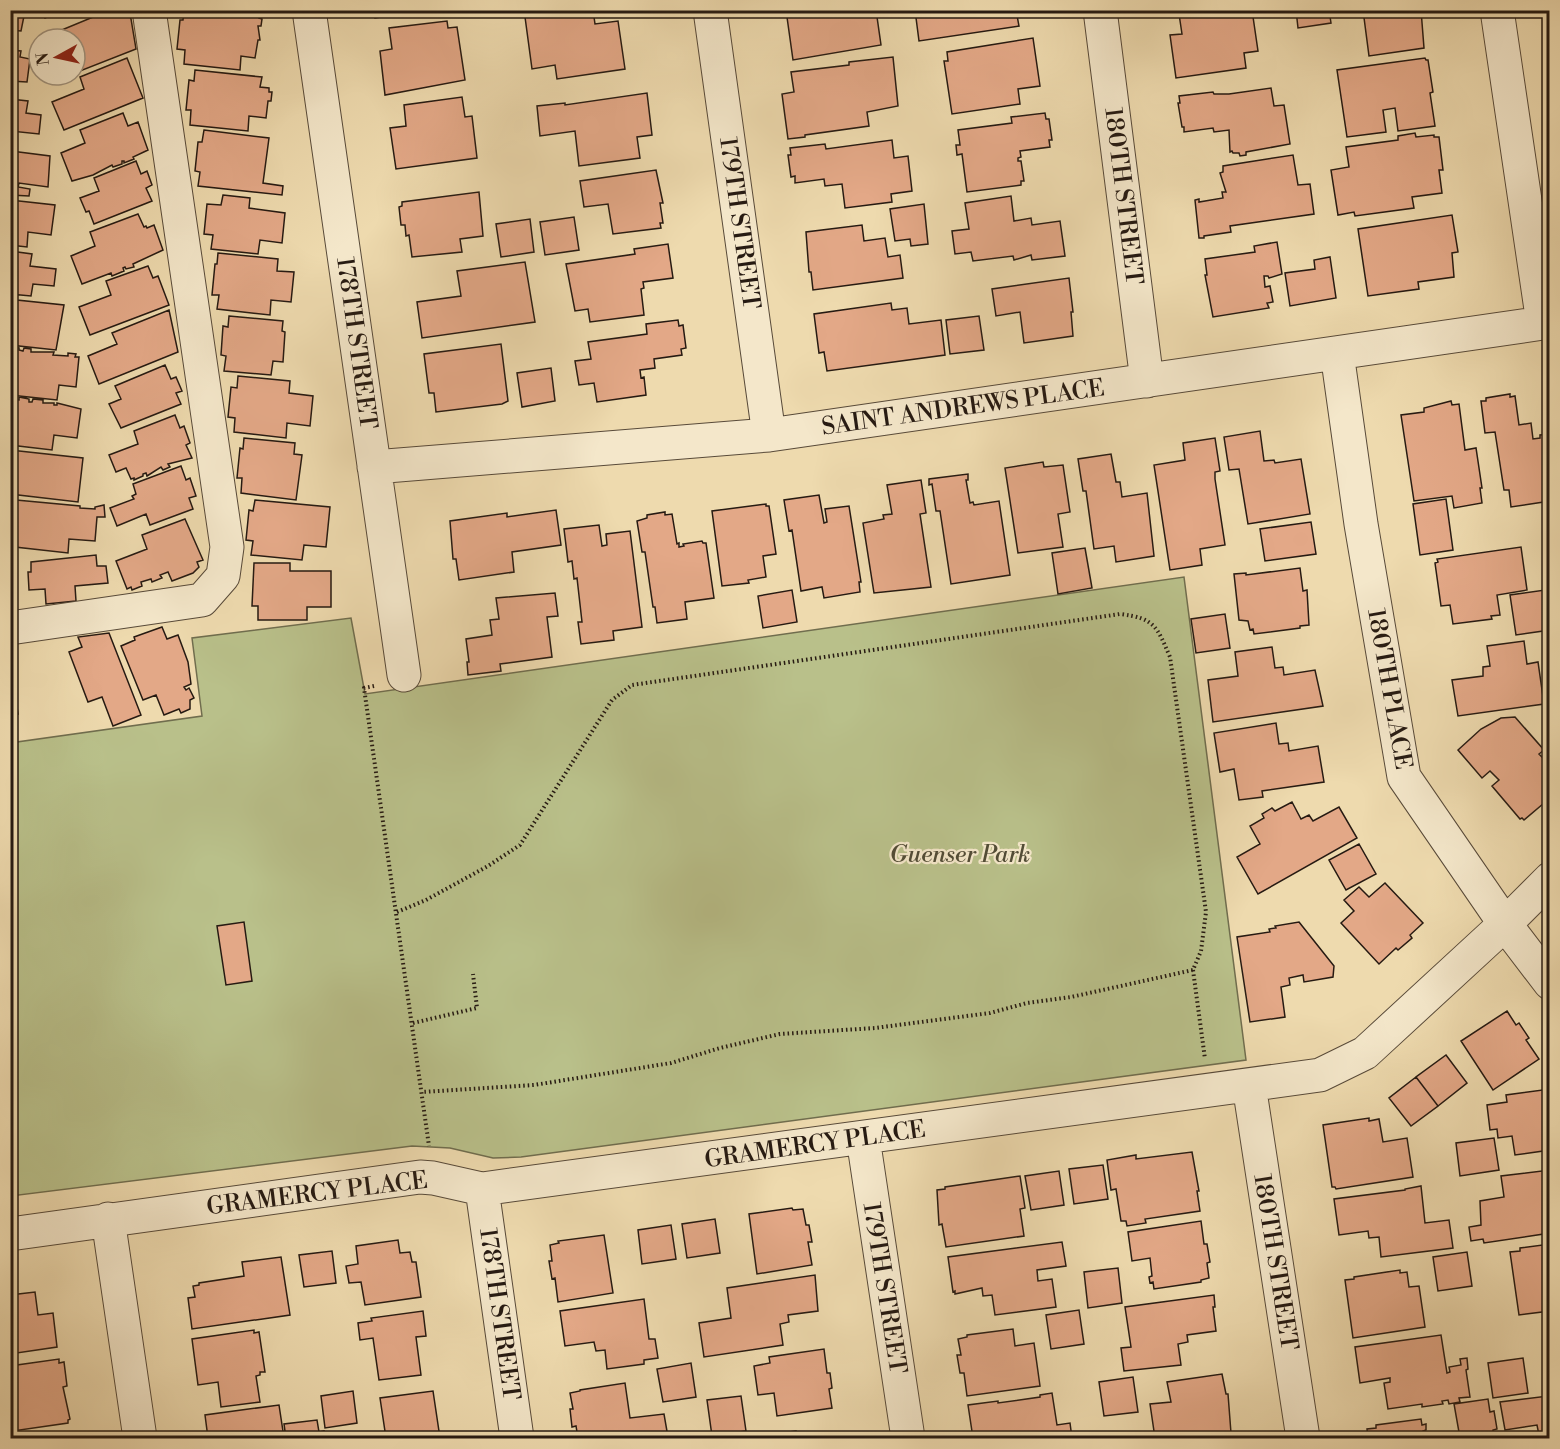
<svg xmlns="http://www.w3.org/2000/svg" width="1560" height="1449" font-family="'Libre Bodoni',serif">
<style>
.green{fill:#b9c08a;stroke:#706d4e;stroke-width:1.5}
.building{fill:#e3a887;stroke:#261a12;stroke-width:1.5}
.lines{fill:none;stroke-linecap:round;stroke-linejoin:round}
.minor-casing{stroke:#584a39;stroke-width:35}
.path{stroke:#261a12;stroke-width:4;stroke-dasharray:1.5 3;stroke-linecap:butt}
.minor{stroke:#f4e7ca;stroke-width:33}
.labels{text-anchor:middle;stroke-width:4.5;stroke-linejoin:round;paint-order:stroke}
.street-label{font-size:24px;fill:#261a12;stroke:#f4e7ca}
.park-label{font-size:24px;font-style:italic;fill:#524c36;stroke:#f4e7ca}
</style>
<rect width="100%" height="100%" fill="#eedaae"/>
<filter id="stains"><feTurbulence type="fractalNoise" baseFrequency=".00333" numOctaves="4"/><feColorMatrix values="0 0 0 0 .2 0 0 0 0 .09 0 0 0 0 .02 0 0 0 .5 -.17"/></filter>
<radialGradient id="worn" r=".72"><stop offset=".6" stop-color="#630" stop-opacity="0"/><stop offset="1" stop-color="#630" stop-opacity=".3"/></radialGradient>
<path class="green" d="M1184 577 1246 1060 521 1157 493 1158 450 1148 412 1146 11 1196 10 743 202 716 192 638 351 618 365 694Z"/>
<path class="building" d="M10 10H19L18 15 24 16 21 31 10 30Z
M42 10H64L45 18Z
M110 10H127L131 19 136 49 75 73V39H40Z
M184 10H206L247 15V11L255 12 254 16H260L259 18 262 19 261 26H258L260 40H258L255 58 241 56 240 70 184 64 185 50 177 49 180 20H183Z
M374 10H431L375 18Z
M570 10H593L595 24 618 21 625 69 557 79 555 65 532 69 525 17Z
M786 10H876L881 45 793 60Z
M915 10H1016L1019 26 919 41Z
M1205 10H1252L1258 51 1244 53 1246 68 1176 78 1170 35 1182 34 1179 14Z
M1296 10H1329L1331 23 1298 28Z
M1363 10H1421L1424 48 1369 56Z
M447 21 448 28 457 27 465 80 385 95 380 51 392 49 389 28Z
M1033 38 1040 86 1018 89 1020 104 952 114 944 61H948L947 52Z
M10 50 21 51 20 57 30 59 27 82 10 81Z
M893 57 898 106 867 112 869 126 805 135V137L788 139 782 94 794 92 791 72 849 65V62Z
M127 58 143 98 64 130 52 102 84 89 80 77Z
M1425 58 1426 60H1428L1433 92 1430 93 1435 126 1398 131 1395 108 1383 110 1386 132 1347 137 1337 70Z
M195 70 262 77 260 87 269 88V92H272L271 101H268L266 118 249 116 248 131 190 125 191 110H186L189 80 194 81Z
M53 75H71L56 81Z
M1271 88 1274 106 1284 105 1290 144 1246 152V155L1240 156 1239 153H1233L1232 151 1230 152 1229 130 1214 132 1213 128 1184 132V127H1182L1178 103H1180L1179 96 1213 92 1214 94H1229Z
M647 93 652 135 637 137 640 158 579 166 575 131 540 136 537 106 565 103V105Z
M462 97 465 117 472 116 477 158 396 169 390 128 406 126 404 105Z
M10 99 28 101 26 113 41 115 39 134 11 131 10 138Z
M123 113 128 126 138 122 148 150 133 157 134 159 124 163V161H122V164L113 167 112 165 93 175 72 181 61 153 85 143 80 130Z
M1045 113 1046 119H1049L1052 140H1049L1050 147 1020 151 1021 157 1018 158V161H1021L1024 181H1021V185L967 192 962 154 957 155 956 145H960L958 130 1012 123 1011 117Z
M204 130 269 138 263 183 283 186 282 195 198 186 200 172 195 171 198 142H202Z
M1415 133 1416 137 1434 135V137H1439L1443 170H1439L1442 193 1412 197 1414 208 1355 216 1354 212 1338 215 1331 170 1349 167 1346 147 1398 140V136Z
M892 140 894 158 908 156 912 191 891 194 892 202 845 208 842 184 825 186 824 179 795 183V176L791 177 788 155H791L790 148 825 144 826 149Z
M11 151 50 156 48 187 19 183 18 187 30 189 29 196 10 195Z
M1293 155 1298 185 1310 184 1314 214 1230 226 1231 232 1204 236V238H1199L1195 200 1199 199V202L1223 198 1222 192H1226L1220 173 1223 172V166Z
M136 161 141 174 147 171 152 185 146 188 152 201 94 224 89 211 86 212 80 198 99 191 94 178Z
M656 170 663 203H660L663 223H660L661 228 613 234 608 204 584 207 580 181Z
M479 192 483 236 460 239 462 252 412 257 409 235 406 236 405 225H401L399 207 402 206V202Z
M223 195 250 198 249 208 285 213 282 243 260 240 258 254 211 249 213 235 204 234 207 204 221 205Z
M1011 196 1014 221 1031 218 1032 225 1060 221 1065 256 1032 260 1031 255 1014 260 1013 256 973 261 971 252 955 254 952 231 969 229 965 203Z
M10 200 55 205 51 235 28 232 27 247 10 245Z
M924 204 928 244 911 246 910 239 895 241 890 209Z
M138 214 144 227 146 226 147 228 154 225 163 250 133 264 134 267 126 269 125 267 123 268 124 271 112 276 111 273 82 284 71 256 95 246 90 232Z
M1452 215 1458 252 1452 253 1454 277 1418 282 1419 289 1368 296 1358 229Z
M574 217 579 250 545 255 540 222Z
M530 219 534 252 501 257 496 224Z
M862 225 864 241 885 238 888 257 900 255 903 278 813 290 811 272H809L806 232Z
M1277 242 1282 274 1269 278 1268 276H1264L1265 287 1270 286 1273 302 1267 303 1269 308 1213 317 1205 275H1207L1205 259 1255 252 1254 246Z
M668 244 673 278 643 282 644 288 641 289 644 315 590 322 588 309 575 311 566 264 635 254 634 249Z
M10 251 32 254 30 266 56 269 54 286 33 284 31 296 10 294Z
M218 253 278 259 277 271 294 272 291 302 271 300 270 315 217 309 219 295H212L215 264H217Z
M1330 257 1336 298 1290 306 1285 273 1315 269 1314 260Z
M525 262 535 322 422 338 417 302 461 296 457 271Z
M148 266 153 278 158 276 169 305 90 335 79 307 111 295 106 281Z
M1069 278 1073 312H1071L1073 336 1024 343 1020 312 996 316 992 289Z
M10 295 17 296V300L64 305 56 350 10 345Z
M891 303 892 310 907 308 909 324 941 320 945 355 827 371 824 352 819 353 814 314Z
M169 310 178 352 99 384 88 356 117 344 112 333Z
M229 316 283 321 282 331 285 332 283 362 273 361 271 375 224 371 226 356 221 355 223 326 228 327Z
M979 316 984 350 950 354 946 320Z
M678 320 679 326 683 325 686 348 681 349 682 355 654 359 655 368 640 370 641 378 644 377 646 395 597 402 594 383 579 385 575 361 591 359 588 342 647 334 646 324Z
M501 344 508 401 502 404 436 412 434 393H429L424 354Z
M10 347 19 348V350L23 351 24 348 31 349V352H54L53 355 68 356V353L76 354 75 357H79L76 387 59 385 57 400 10 395Z
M165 365 171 379 176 377 182 391 176 393 181 404 121 428 109 404 121 399 115 386Z
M551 368 555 401 522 407 517 373Z
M238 376 290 381 289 393 313 396 310 426 287 423 286 438 234 432 235 418 228 417 231 387 237 388Z
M1510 394V397L1515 396 1519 425 1531 423 1533 439 1540 438V435L1550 434V501L1511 507 1509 490H1504L1495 432 1485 433 1481 401H1486V398Z
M19 397 29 399V402H32L33 399 43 400V403H54V405H57V403L81 409 77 438 54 435 52 450 10 445V399L19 400Z
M1451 401 1452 405 1459 404 1465 450 1476 448 1482 488H1480L1482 503 1454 508 1452 496 1414 501 1401 415 1424 412V408Z
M175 415 180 428 184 426 190 443 186 445 192 458 168 464 170 467 163 470 161 467 147 476 146 473 143 474V476L134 480V478L131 479 126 468 116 472 109 455 138 444 134 431Z
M1260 431 1264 461 1274 460 1275 463 1301 459 1310 514 1248 524 1239 469 1229 470 1224 437Z
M244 438 295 443 294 454 302 455 296 500 241 493 242 478H237L240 448 243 449Z
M1215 438 1220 471 1215 472V479L1225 545 1200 549 1202 565 1170 570 1154 465 1185 460 1183 443Z
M10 450 83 458 78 502 10 494Z
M1111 454 1116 482H1120L1122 497 1147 493 1154 556 1116 562 1114 546 1094 549 1086 491H1083L1078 459Z
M1043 462 1044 467 1063 465 1070 512 1058 514 1063 547 1018 553 1005 468Z
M181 466 186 480 190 478 196 496 189 498 193 509 150 525 146 514 117 526 110 508 134 499 132 496 136 494 133 484Z
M968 474V480H966L970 503 973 502 974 505 999 501 1010 575 951 584 940 511H936L932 484 929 485V479Z
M921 480 926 513 920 514 931 587 874 593 863 523 884 519 883 515 892 514 887 485Z
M819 495 824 523 827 522 825 509 849 506 861 582H859L860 592 824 598 822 587 801 591 792 530 789 531 784 500Z
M1446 499 1453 550 1420 555 1413 504Z
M16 500 80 506V508L95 509V507L104 505 105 517H97L95 541 69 539 68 553 15 547 16 533 12 532Z
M255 500 330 507 326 547 304 545 302 560 251 555 253 541 246 540 249 510 253 511Z
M766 504V506H769L776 554 763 556 766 577 748 580 749 583 722 586 712 511Z
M556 510 561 545 512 552 514 572 459 580 456 559H453L450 521 507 513V517Z
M665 512V515L672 514 677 544 679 543V547L684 546 683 544 702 541 703 543H706L714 598 685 602 687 619 657 623 655 607H653L645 552H642L637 521 647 518V515Z
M185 519 203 560 197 562 199 567 193 573 172 581 168 572 160 575 162 578 152 582 151 579 141 582 142 586 132 590 131 587 127 589 116 561 147 549 142 535Z
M1311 522 1316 554 1265 561 1260 529Z
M599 525 602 546 607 545 606 534 630 531 642 627 613 631 614 640 581 644 578 622H582L577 578 574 579 572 561 568 562 564 529Z
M1521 547 1527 590 1497 595 1500 615 1491 616 1492 619 1453 624 1450 605 1441 606 1435 563 1438 562 1437 559Z
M1085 548 1092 588 1058 594 1052 553Z
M96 555 97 566H106L108 583 75 586 76 601 46 604 45 589 29 590 28 572H31V562Z
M254 563H290V571H331V607H307V620H258V606H252Z
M1300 568 1303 591 1307 590 1309 625 1300 626V628L1254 634 1253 629 1250 630 1248 621 1239 620 1234 574 1246 573V575Z
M792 590 797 622 763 628 758 596Z
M1545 590 1550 630 1516 635 1510 595Z
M555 593 558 616 547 617 552 657 500 664 501 671 468 675 467 662H469L466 639 492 635 490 620 499 619 496 598Z
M1225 614 1230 648 1196 653 1191 619Z
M162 627 167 639 178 635 188 662 191 684 184 687 186 690 189 688 194 698 190 700V709L181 713 179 709 164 715 156 695 143 700 121 646 135 640 134 637Z
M109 633 141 715 113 726 102 697 88 702 69 652 82 647 78 637Z
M1524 641 1527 664 1538 662 1544 704 1458 716 1452 680 1483 676V667L1490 666 1487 646Z
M1272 647 1275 668 1283 667 1284 675 1315 670 1323 706 1213 722 1208 680 1238 676 1235 652Z
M10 659 18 714 10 715Z
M1515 717 1544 750 1539 754 1550 765V798L1524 820 1522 818 1520 819 1492 786 1499 780 1490 771 1482 778 1458 750 1481 729 1501 718Z
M1276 723 1279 744 1288 743 1289 751 1318 746 1324 782 1262 791 1263 797 1239 800 1234 769 1220 772 1214 733Z
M1292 802 1301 819 1309 815 1313 821 1339 807 1357 838 1258 894 1237 857 1260 844 1250 826 1264 818 1262 814 1272 808 1275 811Z
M1359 844 1376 874 1346 890 1329 860Z
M1385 883 1423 923 1410 935 1412 938 1398 950 1396 948 1379 964 1341 923 1354 911 1344 900 1359 887 1369 897Z
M244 922 252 981 226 985 217 926Z
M1299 922 1334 966 1333 977 1304 982 1303 975 1289 978 1290 985 1281 987 1285 1017 1250 1022 1237 937 1270 932 1269 929 1276 928 1275 926Z
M1507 1011 1516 1025 1519 1023 1529 1038 1526 1040 1539 1059 1493 1090 1461 1041Z
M1446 1055 1467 1083 1438 1106 1416 1077Z
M1416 1077 1438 1106 1411 1126 1389 1098Z
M1550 1089V1150L1515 1155 1512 1136 1498 1138 1497 1129 1490 1130 1487 1105 1507 1102 1506 1095Z
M1369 1118V1121L1379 1119 1383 1142 1407 1138 1413 1177 1336 1189 1335 1187H1332L1323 1125Z
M1494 1138 1499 1170 1460 1176 1456 1143Z
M1192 1152 1199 1191H1197L1200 1211 1145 1219 1146 1223 1127 1226 1126 1221H1121L1116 1189 1111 1190 1107 1160 1136 1155V1159Z
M1103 1165 1108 1199 1074 1204 1069 1169Z
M1550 1170V1233L1484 1243 1483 1239 1471 1241 1469 1227 1481 1225 1480 1201 1504 1197 1501 1176Z
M1059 1171 1064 1205 1031 1210 1025 1176Z
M1020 1176 1025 1208 1020 1209 1024 1236 946 1247 942 1224 939 1225 937 1190 945 1189V1187Z
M1421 1186 1425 1223 1449 1220 1453 1248 1381 1257 1379 1237 1369 1238 1368 1231 1339 1235 1334 1199 1405 1190V1189Z
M792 1208 793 1210 803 1209 806 1225H809L812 1242H808L812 1265 757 1274 749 1214Z
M715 1219 720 1253 687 1258 682 1224Z
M1201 1221 1204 1244H1207L1210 1262 1207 1263 1209 1278 1201 1280V1282L1154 1289 1153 1282 1150 1283 1149 1277 1152 1276 1150 1258 1132 1261 1128 1232Z
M671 1225 676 1259 642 1264 638 1230Z
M604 1235 613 1293 558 1302 555 1278 552 1279 549 1261H552L550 1245 559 1243 558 1241Z
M398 1240 400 1253 410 1252 412 1262H416L421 1297 365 1305 361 1282 349 1283 346 1266 358 1264 356 1246Z
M1062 1242 1066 1266 1037 1270 1038 1281 1052 1279 1056 1307 995 1315 992 1295 983 1296 982 1288 955 1294V1291L953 1292 948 1257Z
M1550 1244V1311L1519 1315 1510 1252 1520 1251V1248Z
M332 1251 336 1283 304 1287 299 1255Z
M1467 1252 1472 1286 1438 1291 1433 1257Z
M281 1257 290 1315 192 1329 188 1298 195 1297 193 1286 199 1285V1283L244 1276 242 1262Z
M1118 1268 1122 1303 1088 1308 1084 1272Z
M1400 1270V1273L1407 1272 1409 1287 1419 1286 1425 1327 1353 1338 1345 1280 1354 1279V1277Z
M815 1275 818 1311 788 1315 789 1322 780 1324 783 1345 704 1357 699 1323 731 1318 727 1288Z
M35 1292 38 1315 53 1313 57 1347 10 1354V1295Z
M1214 1295 1215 1307H1213L1216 1331 1187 1335 1188 1342 1178 1344 1181 1365 1124 1371 1121 1348 1131 1347 1125 1307Z
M644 1299 649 1339H655L658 1358 644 1360V1364L607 1369 605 1350 596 1351 594 1342 565 1346 560 1311Z
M1079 1310 1084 1344 1051 1349 1046 1315Z
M423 1311 426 1336 416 1337 421 1375 379 1380 373 1338 360 1340 358 1323 372 1321 371 1318Z
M1013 1329 1015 1346 1034 1343 1040 1386 967 1396 964 1373H960L957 1355H961L958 1339 967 1337V1335Z
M254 1330V1333L259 1332 265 1372H260V1375L256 1376 260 1402 221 1407 218 1382 198 1385 192 1339Z
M1441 1335 1447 1373 1450 1372 1449 1367 1461 1365 1460 1359 1467 1358 1468 1369 1466 1370 1470 1397 1459 1398 1460 1402 1449 1404 1448 1400 1442 1401 1443 1404 1422 1407V1404L1388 1409 1384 1383 1390 1382V1378L1360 1383 1355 1347Z
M824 1349 827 1373H830L832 1388 829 1389 832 1408 777 1416 774 1393 758 1395 754 1366 770 1363 769 1357Z
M1523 1358 1528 1393 1493 1398 1488 1363Z
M59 1359V1363L64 1362 67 1386 63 1387 70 1419 68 1420V1423L13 1431 10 1411V1366Z
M691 1363 696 1397 663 1402 657 1369Z
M1222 1374 1226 1394H1228L1231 1433 1197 1438H1155L1150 1404 1171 1402 1167 1382Z
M1133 1377 1138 1412 1104 1416 1099 1382Z
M625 1383 630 1418 664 1414 668 1437 578 1438 576 1426 572 1427 570 1409H573L570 1393 580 1391V1390Z
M353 1391 357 1423 325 1428 321 1396Z
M433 1391 440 1438H386L380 1398Z
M1052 1393 1057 1425 1070 1423 1072 1438H1003V1437L973 1438 968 1405 998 1401V1403L1040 1397V1395Z
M741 1396 746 1431 712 1436 707 1400Z
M1548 1396 1550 1438H1529V1436L1539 1435 1537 1425 1505 1430 1500 1402Z
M1488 1399 1490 1412 1494 1411 1497 1429 1493 1430V1433L1460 1438 1454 1404Z
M279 1405 284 1438H208L205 1415Z
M1421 1419 1422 1425 1426 1424V1430L1423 1431 1424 1438H1368L1367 1429 1376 1428V1425Z
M317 1420 319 1432 324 1431 325 1438H286L284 1424Z
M796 1431 797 1438H739Z"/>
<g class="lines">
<defs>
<path id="minor" d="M309 10 404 675
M710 10 769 435
M1100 10 1147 381
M1497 10 1543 323
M1337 353 1361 524 1404 777 1505 924 1550 983
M374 467 769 435 1550 322
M10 628 202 600 223 576 227 547 149 10
M1249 1085 1303 1438
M863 1138 908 1438
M482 1189 517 1438
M108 1219 140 1438
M10 1234 420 1177 433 1178 482 1189 1320 1075 1365 1053 1505 924 1550 879"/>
</defs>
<use href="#minor" class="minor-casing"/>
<path class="path" d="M374 686 364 688 429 1146
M397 912 426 900 488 866 520 845 612 700 632 685 1120 614C1155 618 1157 627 1170 657L1206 912 1201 951 1193 970 1071 997 1027 1003 990 1013 875 1028 780 1034 720 1048 671 1063 534 1085 422 1092
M1193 970 1205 1059
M413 1023 477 1008 473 974"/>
<use href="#minor" class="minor"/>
</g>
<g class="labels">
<g class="street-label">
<text transform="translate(1124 196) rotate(83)" y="8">180TH STREET</text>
<text transform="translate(740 223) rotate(82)" y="8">179TH STREET</text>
<text transform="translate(357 343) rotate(82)" y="8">178TH STREET</text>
<text transform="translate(963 407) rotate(-8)" y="8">SAINT ANDREWS PLACE</text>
<text transform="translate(1390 689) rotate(80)" y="8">180TH PLACE</text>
<text transform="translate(815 1144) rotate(-8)" y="8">GRAMERCY PLACE</text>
<text transform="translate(317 1193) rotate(-7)" y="8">GRAMERCY PLACE</text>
<text transform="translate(1276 1262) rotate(81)" y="8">180TH STREET</text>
<text transform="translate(885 1288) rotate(81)" y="8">179TH STREET</text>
<text transform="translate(500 1314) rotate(82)" y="8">178TH STREET</text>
</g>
<g class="park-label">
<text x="960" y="862">Guenser Park</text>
</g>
</g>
<rect width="1560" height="1449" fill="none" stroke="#eedaae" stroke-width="36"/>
<rect x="12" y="12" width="1536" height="1425" fill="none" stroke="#261a12" stroke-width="3"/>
<rect x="18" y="18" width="1524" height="1413" fill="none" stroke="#261a12" stroke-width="1.5"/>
<g transform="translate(57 57) rotate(262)"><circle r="28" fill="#f4e7ca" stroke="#a29580" stroke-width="1.5"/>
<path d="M0-4.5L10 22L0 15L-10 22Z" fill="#8f2418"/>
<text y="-9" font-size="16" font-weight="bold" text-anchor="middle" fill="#261a12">N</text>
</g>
<rect width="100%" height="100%" filter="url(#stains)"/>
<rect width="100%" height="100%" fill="url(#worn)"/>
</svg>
